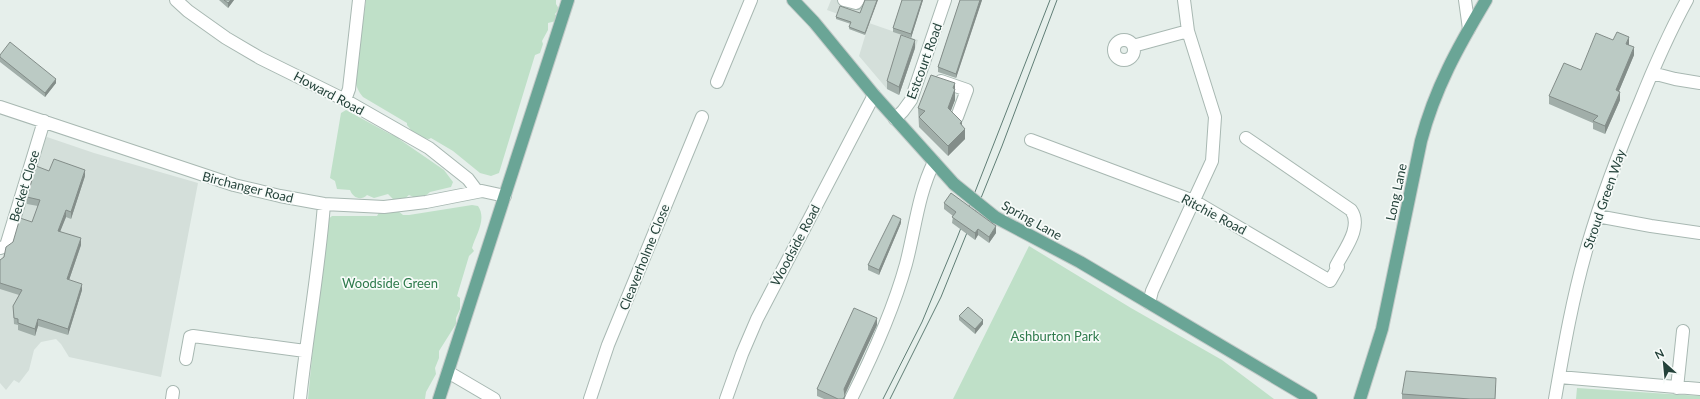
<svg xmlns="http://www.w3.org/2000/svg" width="1700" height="399" font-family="Lato,sans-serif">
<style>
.built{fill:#d4dfda}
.green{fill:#bfe0c8}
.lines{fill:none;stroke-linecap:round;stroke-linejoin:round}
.minor-casing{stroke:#a8b8b2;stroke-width:14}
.major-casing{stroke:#c2cac8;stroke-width:14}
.minor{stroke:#fff;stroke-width:12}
.major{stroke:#6aa596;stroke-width:12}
.tram{stroke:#5f7d75;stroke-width:1}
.major-bridge-casing{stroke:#c2cac8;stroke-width:14;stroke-linecap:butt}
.major-bridge{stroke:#6aa596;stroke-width:12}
.wall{fill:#a1aea9}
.shaded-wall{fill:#838d89}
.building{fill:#bbcac4;stroke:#838d89}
.labels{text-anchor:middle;stroke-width:3.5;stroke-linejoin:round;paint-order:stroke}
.street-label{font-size:13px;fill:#24423a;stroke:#f7fbf9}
.park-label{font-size:13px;fill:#2d7a4b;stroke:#f7fbf9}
</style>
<rect width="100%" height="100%" fill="#e6efeb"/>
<path class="built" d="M831 0H878L869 23 918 40 899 95 887 89 859 56 866 33 865 35 849 29 851 24 836 19 838 14 827 10Z
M47 137 94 153 198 183 161 377 69 357 61 344 56 339 41 342 34 350 29 370 19 383 14 380 6 390 0 383V261L2 259 41 141Z"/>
<path class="green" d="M366 0H556V4L559 9 555 14 558 18 556 21 548 23V30L542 41 543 44 540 53 535 55 499 173 491 176 480 173 453 151 431 138 429 139C418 138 413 133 407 125V123L363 97C358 91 356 86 355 78Z
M346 110 390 134 399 137V139L444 170 453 182 451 187 430 192 423 198 418 199 409 195 403 200H394L388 194 374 198 367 195C361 201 353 198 350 190L337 189 335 181 330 178 341 113Z
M472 205 478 206C487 219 476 235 472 248L474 251 469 256 457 296 460 298V309L456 318V324L439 351V358L435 368 436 374 426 392 425 399H308L315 325 324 261 322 260 327 220 332 216H377L380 211H398L403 215H409Z
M1029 246 1131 308 1222 360 1274 399H953Z
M1577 388 1700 396V399H1576Z"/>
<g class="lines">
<defs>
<path id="minor" d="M176 0 188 11 226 38 260 58 345 100 429 148 468 179 477 191
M844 0 856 3 858 0
M1465 0 1469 29
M1114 50a10 10 0 1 1 20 0a10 10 0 1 1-20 0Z
M1133 46 1188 31
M1652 73 1675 79 1700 83
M941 81 967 90 957 117
M717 82 751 0
M345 100 349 89 359 0
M0 107 234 185 280 196 324 204 384 207 426 202 482 191 505 196
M895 119 903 111 911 100 945 0
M1031 140 1194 201 1330 281 1338 267 1336 266C1344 250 1363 227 1351 210L1246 138
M1597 216 1651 226 1700 233
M0 248 6 246 44 121
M1149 303 1152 291 1212 161 1215 117 1188 31 1184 0
M186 359 190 337 193 336 305 351
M448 372 494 399
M1559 377 1700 389
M1677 388 1683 331
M172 399 173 392
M300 399C307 334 319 270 324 204
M590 399 608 345 702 117
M726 399 742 354 757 319 874 95
M851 399C873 355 893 311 906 264 915 230 918 194 934 162
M1555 399C1564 347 1573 295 1588 244 1602 196 1620 149 1640 102 1654 67 1669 33 1687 0"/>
<path id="major" d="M793 0 814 22 874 95 954 184
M995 217 1080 262 1311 399
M439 399 568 0
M1360 399 1382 329 1421 141C1435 88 1458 47 1486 0"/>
</defs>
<use href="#minor" class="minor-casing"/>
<use href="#major" class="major-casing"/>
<use href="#minor" class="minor"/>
<use href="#major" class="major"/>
<path class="tram" d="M883 399 922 322 957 238 1050 0
M890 399 941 297 1002 146 1057 0"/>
<defs>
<path id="major-bridge" d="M954 184 995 217"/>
</defs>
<use href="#major-bridge" class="major-bridge-casing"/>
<use href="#major-bridge" class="major-bridge"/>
</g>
<path class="wall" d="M219 0H234L228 8Z
M865 0V35L849 29 851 24 836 19V17L860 13Z
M902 0H923L911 38 893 32V28Z
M960 0H982L956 78 938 72V67Z
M1613 40 1629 45 1634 55 1619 91 1620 100 1605 134 1593 129V123L1549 104V96L1581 70Z
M915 48 899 95 887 89V81Z
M0 55 56 83 45 97 0 62Z
M955 83V100L950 111 962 125 965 139 948 156 919 127 918 108Z
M85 176 71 219 66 217 60 231 81 245 69 280 82 290 68 335 38 326 35 336 18 330V325L14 324 13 306 19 295 0 289V260L4 257 13 242 32 222 38 206 27 204V197Z
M944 203 996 233 989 243 978 235 975 240 952 223 953 216 944 209Z
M901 223 879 275 868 270V265Z
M959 316 983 324 975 334 959 320Z
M877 325 845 395V399H824L817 396V389Z
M1496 385 1495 399H1402V394Z"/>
<path class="shaded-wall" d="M231 0H234L228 8V3Z
M877 0H878L865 35V33Z
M922 0H923L911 38V34Z
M980 0H982L956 78V74Z
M1629 37V46L1626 44Z
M915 40V48L899 95V87Z
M1634 47V55L1616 98V90Z
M56 79V83L45 97V93Z
M955 83V100L948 119V108Z
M1620 92V100L1605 134V126Z
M962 122V132L965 129V139L948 156V146L960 123Z
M85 170V176L71 219V212Z
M66 210V217L58 237V231Z
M901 219V223L879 275V270Z
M996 226V233L989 243V237Z
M978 229V235L975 240V233Z
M81 238V245L67 286V279Z
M82 284V290L68 335V329Z
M877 318V325L844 396V389Z
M38 319V326L35 336V329Z
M983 320V324L975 334V329Z"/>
<path class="building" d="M224 0H231L228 3Z
M865 0H877L865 33 849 27 851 22 836 17 840 6 860 13Z
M902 0H922L911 34 893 28Z
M960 0H980L956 74 938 67Z
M1617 32 1629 37 1626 44 1634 47 1616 90 1620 92 1605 126 1593 121 1598 116 1549 96 1564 63 1581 70 1596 33 1613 40Z
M901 35 915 40 899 87 887 81Z
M10 42 56 79 45 93 0 57V55Z
M931 75 955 83 953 88 955 89 948 108 962 122 960 123 965 129 948 146 919 117 925 111 918 108Z
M54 159 85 170 71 212 66 210 58 231 81 238 67 279 82 284 68 329 38 319 35 329 18 323V319L14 318 13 306 22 290 0 283V260L4 257 6 247 13 242 20 218 32 222 40 200 27 197 36 166 49 171Z
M951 193 996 226 989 237 978 229 975 233 952 217 956 212 944 203Z
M893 215 901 219 879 270 868 265Z
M968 307 983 320 975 329 959 316Z
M854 308 877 318 844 389 845 396 843 399H838L817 389Z
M1406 371 1496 378 1495 399H1470L1402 394Z"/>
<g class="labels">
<g class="street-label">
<text transform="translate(924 61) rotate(-70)" y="5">Estcourt Road</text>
<text transform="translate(329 93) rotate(28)" y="5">Howard Road</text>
<text transform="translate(24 186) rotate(-73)" y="5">Becket Close</text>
<text transform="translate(248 187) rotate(14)" y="5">Birchanger Road</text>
<text transform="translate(1396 192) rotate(-78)" y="5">Long Lane</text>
<text transform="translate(1604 199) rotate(-71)" y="5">Stroud Green Way</text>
<text transform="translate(1214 214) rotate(28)" y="5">Ritchie Road</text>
<text transform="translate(1032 220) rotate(29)" y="5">Spring Lane</text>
<text transform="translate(795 245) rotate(-62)" y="5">Woodside Road</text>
<text transform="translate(644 257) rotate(-68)" y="5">Cleaverholme Close</text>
</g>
<g class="park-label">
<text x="390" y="288">Woodside Green</text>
<text x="1055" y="341">Ashburton Park</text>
</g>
</g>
<g transform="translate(1664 363) rotate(333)" stroke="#f7fbf9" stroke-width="3" paint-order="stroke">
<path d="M0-3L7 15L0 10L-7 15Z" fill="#24423a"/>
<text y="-6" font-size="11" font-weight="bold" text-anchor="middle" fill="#24423a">N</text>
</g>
</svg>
